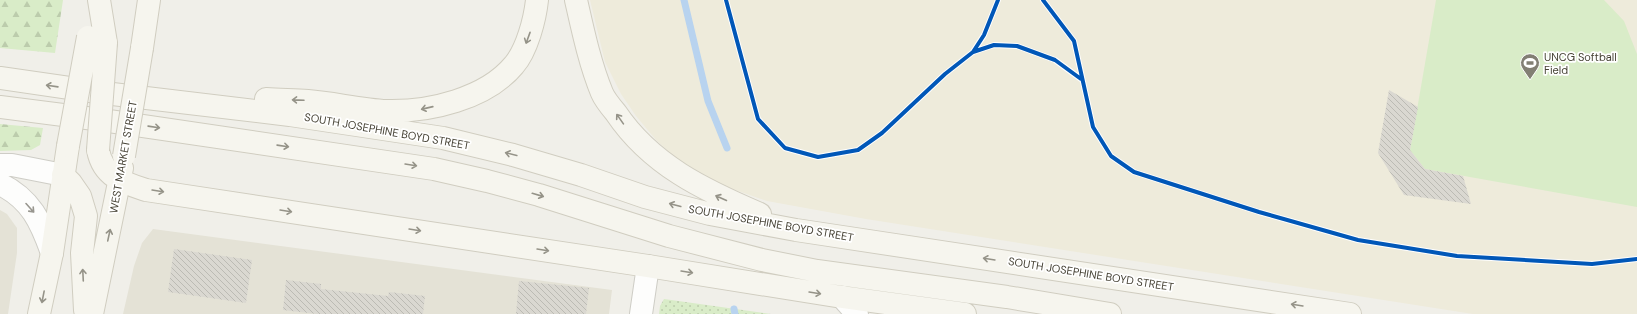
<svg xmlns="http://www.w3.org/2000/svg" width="1637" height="314" font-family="'DM Sans',sans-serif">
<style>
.residential{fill:#e4e2d6}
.education{fill:#eeebdb}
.green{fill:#d9ecc8}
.forest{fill:url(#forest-firs)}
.park{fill:url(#park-dots)}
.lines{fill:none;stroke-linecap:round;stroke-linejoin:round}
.stream{stroke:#b8d3ef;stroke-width:7}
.building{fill:url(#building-back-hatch)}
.minor-casing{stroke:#cecdc6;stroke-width:24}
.secondary-casing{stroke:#d0cdc0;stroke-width:24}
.minor{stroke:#fdfdfc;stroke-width:22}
.secondary{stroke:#f6f5ee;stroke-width:22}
.secondary-bridge-casing{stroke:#d0cdc0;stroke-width:24;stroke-linecap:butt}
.secondary-bridge{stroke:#f6f5ee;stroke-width:22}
.cycleway-casing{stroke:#fff;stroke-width:6}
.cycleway{stroke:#0057b8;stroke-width:4}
.oneway{stroke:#959388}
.oneway2{stroke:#98968f}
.labels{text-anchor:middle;stroke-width:3.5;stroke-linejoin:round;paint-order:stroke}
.poi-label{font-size:11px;fill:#464235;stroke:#fff;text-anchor:start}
.street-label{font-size:11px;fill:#464235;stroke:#fff}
</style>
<defs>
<pattern id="forest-firs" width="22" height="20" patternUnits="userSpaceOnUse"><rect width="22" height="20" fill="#d9ecc8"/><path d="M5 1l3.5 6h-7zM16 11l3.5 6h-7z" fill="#bcccac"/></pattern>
<pattern id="park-dots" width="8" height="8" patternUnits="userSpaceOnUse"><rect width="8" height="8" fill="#d9ecc8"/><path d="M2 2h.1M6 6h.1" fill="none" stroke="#bcccac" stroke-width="1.8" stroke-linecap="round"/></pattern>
<pattern id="building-back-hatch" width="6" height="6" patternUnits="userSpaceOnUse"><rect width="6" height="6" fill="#dad8d1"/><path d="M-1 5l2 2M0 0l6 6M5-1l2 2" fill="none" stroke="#bcbbb4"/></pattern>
</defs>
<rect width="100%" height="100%" fill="#f0efe9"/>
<path class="residential" d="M0 210 7 214 17 228V253L8 314H0Z
M153 229 612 290 609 314H123L134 266 142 243Z"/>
<path class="education" d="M590 0H1637V314H1473L866 219 767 201 718 184 682 164 656 140 636 116 621 94 605 62Z"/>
<path class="green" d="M1436 0H1604L1624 21 1637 54V207L1425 169 1410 150Z"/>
<path class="forest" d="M0 0H63L55 53 0 48Z
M0 124 43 128 40 145 31 150 0 151Z"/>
<path class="park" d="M664 299 771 314H659L660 306Z"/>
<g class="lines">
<path class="stream" d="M684 0 708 101 727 148
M734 309 735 314"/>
</g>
<path class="building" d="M1389 90 1418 107 1410 150 1425 169 1463 176 1471 204 1404 195 1378 153Z
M174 249 252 260 246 303 168 292Z
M286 280 321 284V289L388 296 389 292 425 296 423 314H317L283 310Z
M519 281 589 288 586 314H516Z"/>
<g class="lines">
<defs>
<path id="minor" d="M0 165H12L63 175
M0 184C31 199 41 222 52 253
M842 297 857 314
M641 314 648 266"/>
<path id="secondary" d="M99 0 106 43
M576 0C583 31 590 64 602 93 605 100 611 107 616 113 651 165 704 190 760 214
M142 48 149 0
M0 78 104 93 290 115 443 138 513 155 581 175 645 197 710 214 796 230 1350 314
M266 99C280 100 294 100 308 101 334 103 361 110 387 111 429 112 486 99 514 65 527 50 535 19 537 0
M0 107 102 120 434 169 487 181 539 195 669 236 762 260 817 271 1007 297 1110 314
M98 150C103 177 124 183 146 190L648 266 842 297 965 314
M63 175 71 183 80 196 86 216 82 253 85 310
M39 314 52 253 68 146
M92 314 122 168"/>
</defs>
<use href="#minor" class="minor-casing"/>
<use href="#secondary" class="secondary-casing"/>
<use href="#minor" class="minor"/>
<use href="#secondary" class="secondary"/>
<defs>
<path id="secondary-bridge" d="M68 146 88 37
M98 150 106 43
M124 156 142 48"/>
</defs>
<use href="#secondary-bridge" class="secondary-bridge-casing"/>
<use href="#secondary-bridge" class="secondary-bridge"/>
<defs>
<path id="cycleway" d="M726 0 758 119 785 148 818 157 858 150 882 133 945 74 973 52 994 45 1017 46 1055 60 1081 79
M1043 0 1074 41 1093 127 1111 156 1134 172 1259 212 1358 240 1457 256 1592 264 1637 259
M973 52 984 35 998 0"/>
</defs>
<use href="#cycleway" class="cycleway-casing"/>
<use href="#cycleway" class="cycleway"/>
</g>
<defs><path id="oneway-shaft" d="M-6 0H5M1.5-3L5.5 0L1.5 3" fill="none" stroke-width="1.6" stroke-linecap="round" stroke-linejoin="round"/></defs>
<g class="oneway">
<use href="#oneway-shaft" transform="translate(528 38) rotate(110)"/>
<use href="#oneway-shaft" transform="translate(52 86) rotate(-172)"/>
<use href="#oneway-shaft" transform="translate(298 100) rotate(-178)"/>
<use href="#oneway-shaft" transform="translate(427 108) rotate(167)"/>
<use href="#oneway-shaft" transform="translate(620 119) rotate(-125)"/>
<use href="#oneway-shaft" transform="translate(154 127) rotate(8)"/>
<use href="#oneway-shaft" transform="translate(283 146) rotate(8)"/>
<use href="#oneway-shaft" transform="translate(511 154) rotate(-166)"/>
<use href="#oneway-shaft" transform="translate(411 165) rotate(9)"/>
<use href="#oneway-shaft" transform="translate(158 191) rotate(9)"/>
<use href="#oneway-shaft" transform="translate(538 195) rotate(16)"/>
<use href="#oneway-shaft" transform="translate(721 198) rotate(-156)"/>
<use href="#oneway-shaft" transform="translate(675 205) rotate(-165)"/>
<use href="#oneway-shaft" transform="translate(286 211) rotate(9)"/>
<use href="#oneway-shaft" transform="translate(415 230) rotate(9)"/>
<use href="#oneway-shaft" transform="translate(109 235) rotate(-78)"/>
<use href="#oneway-shaft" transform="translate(543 250) rotate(9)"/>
<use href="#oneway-shaft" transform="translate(989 259) rotate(-171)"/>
<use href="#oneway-shaft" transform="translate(687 272) rotate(9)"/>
<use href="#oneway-shaft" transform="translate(83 275) rotate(-93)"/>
<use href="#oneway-shaft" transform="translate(815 293) rotate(9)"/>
<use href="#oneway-shaft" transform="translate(43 297) rotate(101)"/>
<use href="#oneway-shaft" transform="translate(1297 305) rotate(-171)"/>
</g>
<use class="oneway2" href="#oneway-shaft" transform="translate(30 208) rotate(48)"/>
<defs>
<symbol id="stadium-pin" viewBox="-11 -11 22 30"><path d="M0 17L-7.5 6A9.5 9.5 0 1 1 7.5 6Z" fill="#827f74" stroke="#fff"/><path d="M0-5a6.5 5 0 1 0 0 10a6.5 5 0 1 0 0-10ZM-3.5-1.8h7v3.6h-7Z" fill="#fff"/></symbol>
</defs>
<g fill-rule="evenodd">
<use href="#stadium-pin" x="1519" y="52" width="22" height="30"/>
</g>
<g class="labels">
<g class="poi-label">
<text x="1544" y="61">UNCG Softball<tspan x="1544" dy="13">Field</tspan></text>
</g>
<g class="street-label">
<text transform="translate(387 131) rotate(10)" y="4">SOUTH JOSEPHINE BOYD STREET</text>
<text transform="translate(123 157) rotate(-80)" y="4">WEST MARKET STREET</text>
<text transform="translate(771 223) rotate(10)" y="4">SOUTH JOSEPHINE BOYD STREET</text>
<text transform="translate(1091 274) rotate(9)" y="4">SOUTH JOSEPHINE BOYD STREET</text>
</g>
</g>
</svg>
